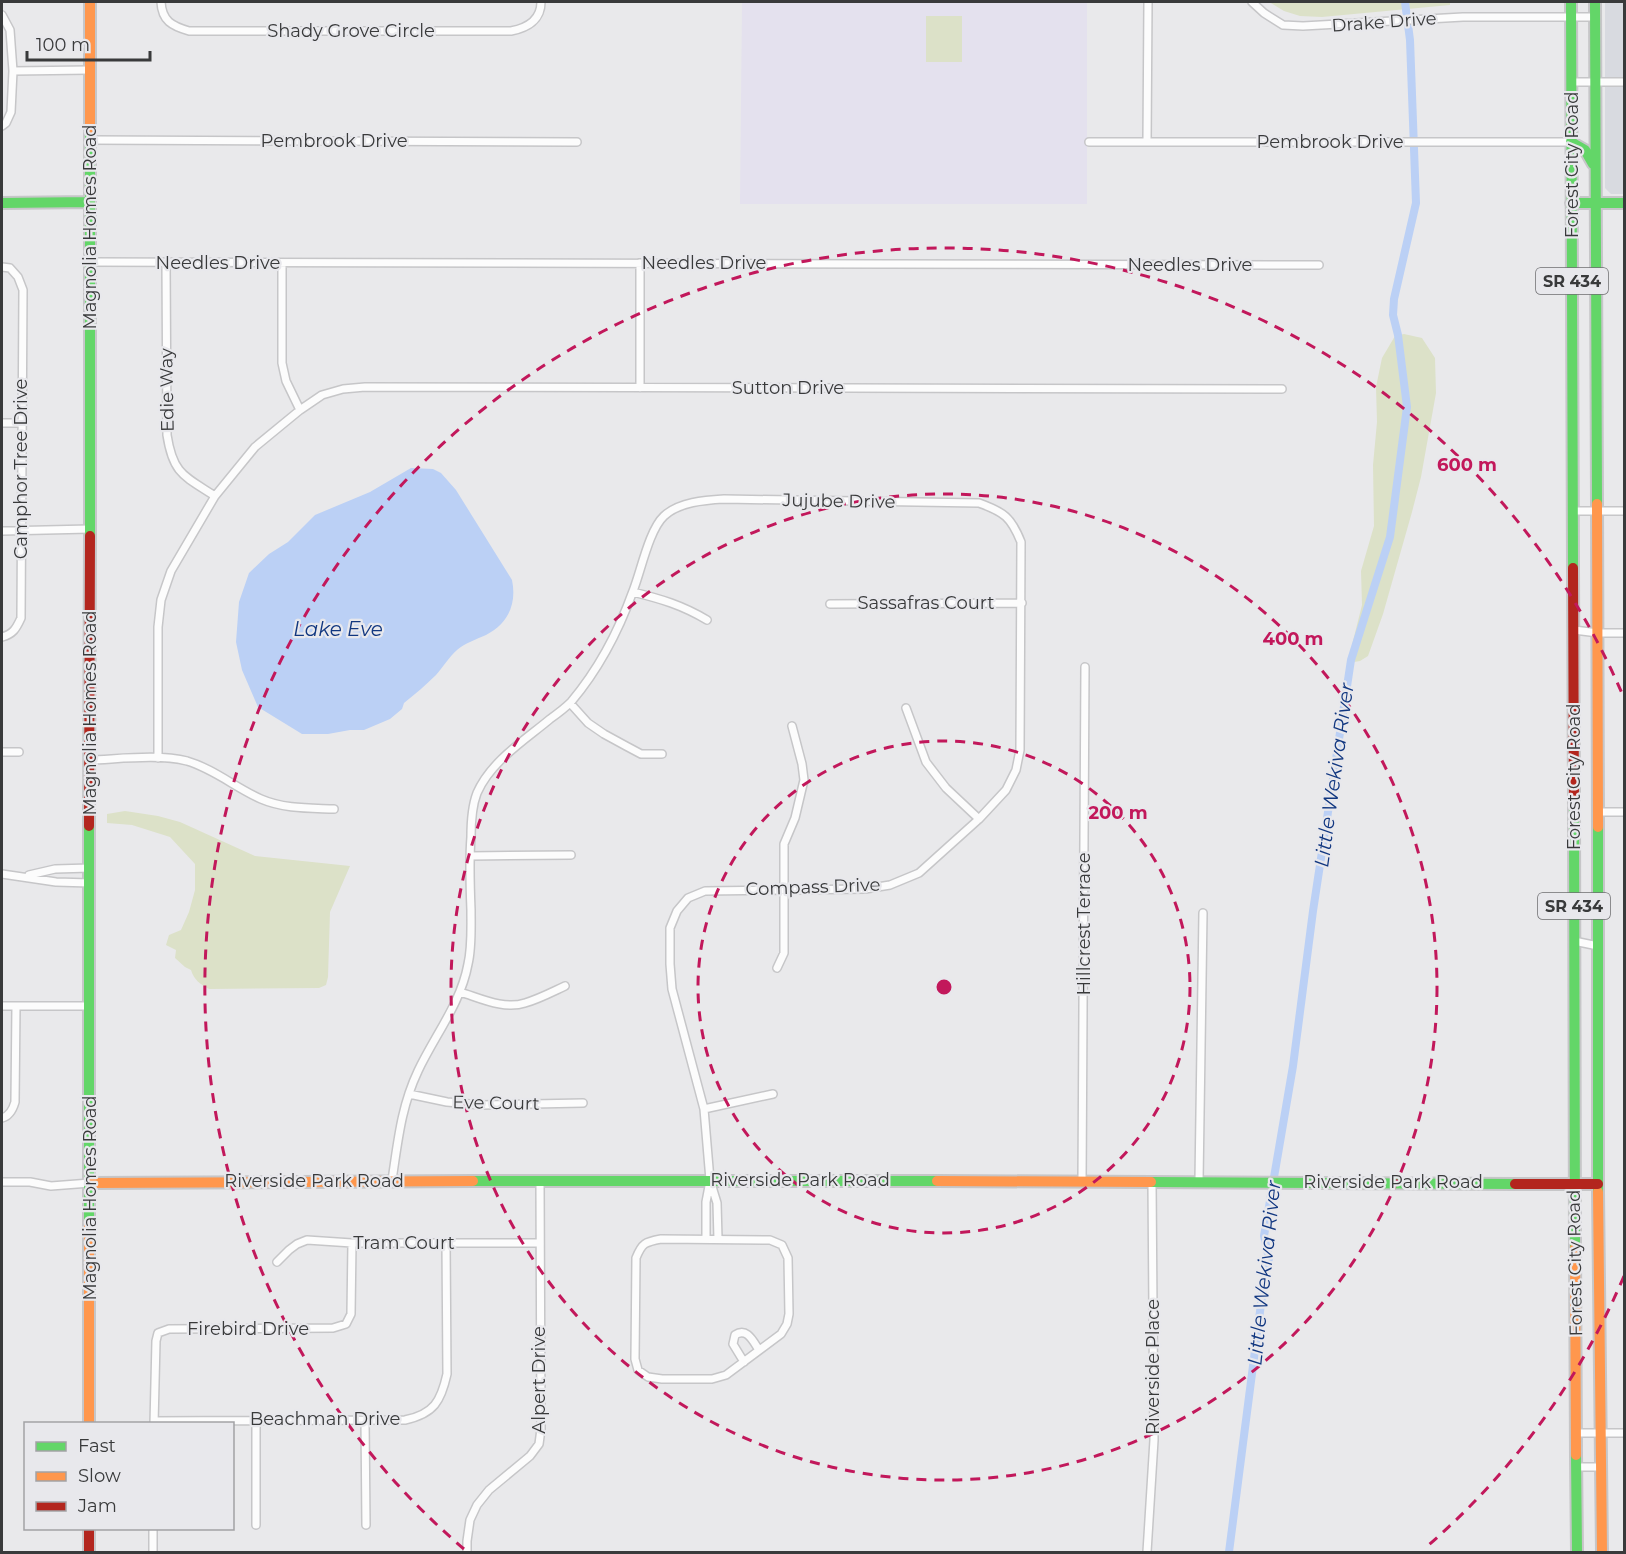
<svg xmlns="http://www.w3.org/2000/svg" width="1626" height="1554" font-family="Montserrat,sans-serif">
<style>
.built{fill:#d8dae0}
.education{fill:#e4e1ee}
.green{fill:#dce1c8}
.water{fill:#bbd0f5}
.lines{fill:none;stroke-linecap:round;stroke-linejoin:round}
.canal{stroke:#bbd0f5;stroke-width:8}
.street-casing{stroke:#c6c6c8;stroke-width:10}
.fast-casing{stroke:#c6c6c8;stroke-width:14}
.slow-casing{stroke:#c6c6c8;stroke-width:14}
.jam-casing{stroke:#c6c6c8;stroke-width:14}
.street{stroke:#fcfcfc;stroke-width:7}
.fast{stroke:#63d668;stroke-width:10}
.slow{stroke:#ff974d;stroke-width:10}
.jam{stroke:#b3261e;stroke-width:10}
.ring{fill:none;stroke:#c2185b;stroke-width:3;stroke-dasharray:10 8}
.labels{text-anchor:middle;stroke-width:4.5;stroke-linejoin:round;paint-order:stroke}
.shield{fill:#e8e8ec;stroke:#6e6e70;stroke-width:1.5}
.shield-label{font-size:16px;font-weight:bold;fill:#393a3b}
.street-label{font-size:18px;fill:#393a3b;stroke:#e8e8ec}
.water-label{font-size:20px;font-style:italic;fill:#113780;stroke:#e8e8ec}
.centre{fill:#c2185b;stroke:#e8e8ec;stroke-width:3}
.ring-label{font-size:18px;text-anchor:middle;font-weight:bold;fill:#c2185b;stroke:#e8e8ec;stroke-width:4.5;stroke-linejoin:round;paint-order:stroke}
</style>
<rect width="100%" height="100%" fill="#e9e9eb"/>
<path class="built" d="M1605 2H1624V194H1611L1605 188Z"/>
<path class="education" d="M742 2H1087V204H740Z"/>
<path class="green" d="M1269 2H1450V5L1322 17 1300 16 1284 11Z
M926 16H962V62H926Z
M1404 334 1422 338 1435 358 1436 393 1421 477 1412 512 1383 614 1368 656 1360 661 1354 662 1351 660 1352 645 1362 605 1361 571 1374 526 1373 465 1377 422 1376 387 1382 358 1395 336Z
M125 811 158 816 180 822 255 856 350 866 330 912 328 977 326 985 319 988 209 989C200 984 194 980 191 970L185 967 175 958 176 950 166 945 169 935 181 930 189 912 195 890V864L170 837 132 825 107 823V814Z"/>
<path class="water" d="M411 468 433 469 441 473 456 490 512 580C517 604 508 624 486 635 477 639 465 643 457 650 449 657 443 667 436 675 426 685 415 694 404 703L402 709 390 719 364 730H350L328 734H302L258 707 242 670 236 642 239 602 249 573 269 554 288 542 315 515 370 492Z"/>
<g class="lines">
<path class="canal" d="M1229 1552 1266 1265 1269 1259 1264 1236 1293 1066 1313 911 1351 660 1390 537 1407 407 1398 335 1393 315 1394 299 1416 203 1410 40 1405 2"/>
<defs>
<path id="street" d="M161 2C162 21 172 26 189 31H511C527 28 541 20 541 2
M1252 2 1264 13 1283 25 1303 26 1463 17H1595
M2 15 10 30 13 71 11 112 6 123 2 126
M13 71 90 70
M1572 82H1624
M90 140 577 142
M1089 142H1571
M1147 142 1148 2
M90 262 1319 265
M166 262 167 435C173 474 184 476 215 496
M282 263V363L286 381 300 410
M640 263V388
M2 267 10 268 18 277 23 290 21 618C16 629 13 634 2 637
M2 423H22
M1573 511H1624
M2 531 90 529
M633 592C661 599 682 605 707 620
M830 604 1022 603
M1574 630 1598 633H1624
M570 703 588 723 604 734 626 746 641 754H662
M906 708 926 762 946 788 979 819
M2 752H19
M158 758V627L161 600 171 571 215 496 255 447 300 410 322 395 343 389 365 387 1282 389
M90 760C119 759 160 754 187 761 214 769 236 788 261 799 284 809 310 808 334 809
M1598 812H1624
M470 856 571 855
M2 874 56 882 90 883
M29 875 55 869 90 868
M1574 941 1598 946
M777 968 784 953V844L795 818 804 780 802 764 792 726
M460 992C480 998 504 1010 525 1003 539 999 552 992 565 986
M2 1006H89
M409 1094 447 1102 481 1105 583 1103
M704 1109 773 1094
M2 1118C10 1116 13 1109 15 1102L16 1006
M392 1180C398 1141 401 1107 418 1071 435 1035 461 1003 468 964 472 947 471 928 471 910 470 886 469 862 471 837 471 823 472 806 477 793 491 761 525 740 550 719 557 714 565 708 571 702 598 670 619 630 633 591 641 571 649 530 664 516 679 502 705 500 724 499L979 503C1004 512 1011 517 1021 542L1020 750 1016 770 1006 790 979 819 919 873 890 885 865 889 705 891 688 898 677 911 670 928V964L672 989 704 1109 710 1180 717 1203 718 1239
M1199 1181 1203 913
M2 1182H30L51 1186 90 1183
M1082 1182 1085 667
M661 1239 770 1240 782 1245 788 1258 789 1314 787 1324 781 1334 726 1375 712 1379H662L648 1377 638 1370 635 1359 636 1258C642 1243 645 1242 661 1239Z
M706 1239V1202L710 1181
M277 1262 289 1250 297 1244 307 1240 352 1243H539
M744 1362 733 1344 735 1335C747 1327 753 1341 759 1350
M256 1420V1525
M365 1420 366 1525
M154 1421 405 1420C434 1414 441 1401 447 1374L446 1243
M154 1424 156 1341 158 1333 169 1329 333 1328 346 1324 351 1314 352 1243
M1576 1433H1624
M1577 1467H1601
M153 1552V1528
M467 1552V1541L470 1520 477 1505 489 1490 530 1456 539 1444 541 1429 540 1181
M1147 1552 1154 1440 1152 1182"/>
<path id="fast" d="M1571 2 1573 568
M1595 2 1597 504
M1571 142 1585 150 1593 164
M2 203 90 202
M1571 203H1624
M90 536V130
M1574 807 1575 1248
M1598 827V1192
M473 1181H937
M1151 1182 1515 1184
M89 1225V826
M1576 1455 1577 1552"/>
<path id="slow" d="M90 130V2
M1597 504 1598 827
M937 1181 1151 1182
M90 1183 473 1181
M1598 1192 1602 1552
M1575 1248 1576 1455
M89 1424V1225"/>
<path id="jam" d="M1573 568 1574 807
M89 826 90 536
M1515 1184H1598
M89 1528V1552"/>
</defs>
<use href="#street" class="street-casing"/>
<use href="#fast" class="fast-casing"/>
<use href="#slow" class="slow-casing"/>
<use href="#jam" class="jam-casing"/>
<use href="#street" class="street"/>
<use href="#fast" class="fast"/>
<use href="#slow" class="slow"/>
<use href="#jam" class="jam"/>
</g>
<g class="ring">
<circle cx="944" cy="987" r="246"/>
<circle cx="944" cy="987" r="493"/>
<path d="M1624 1276A739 739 0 0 1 1424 1549M464 1549A739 739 0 1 1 1624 698"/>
</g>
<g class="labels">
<g class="shield">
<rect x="1536" y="268" width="72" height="26" rx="4.5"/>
<rect x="1538" y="893" width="72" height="26" rx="4.5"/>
</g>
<g class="shield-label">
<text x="1572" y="287">SR 434</text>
<text x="1574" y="912">SR 434</text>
</g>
<g class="street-label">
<text transform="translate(1384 22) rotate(-4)" y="6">Drake Drive</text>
<text x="351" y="37">Shady Grove Circle</text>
<text x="334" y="147">Pembrook Drive</text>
<text x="1330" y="148">Pembrook Drive</text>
<text transform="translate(1572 165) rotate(-90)" y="6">Forest City Road</text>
<text transform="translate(90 227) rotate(-90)" y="6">Magnolia Homes Road</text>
<text x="218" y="269">Needles Drive</text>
<text x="704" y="269">Needles Drive</text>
<text x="1190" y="271">Needles Drive</text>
<text x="788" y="394">Sutton Drive</text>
<text transform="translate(167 390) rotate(-91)" y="6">Edie Way</text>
<text transform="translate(21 469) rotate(-90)" y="6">Camphor Tree Drive</text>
<text transform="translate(839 501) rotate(1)" y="6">Jujube Drive</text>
<text x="926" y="609">Sassafras Court</text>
<text transform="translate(90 713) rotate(-90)" y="6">Magnolia Homes Road</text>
<text transform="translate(1574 777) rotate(-90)" y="6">Forest City Road</text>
<text transform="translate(813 887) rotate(-2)" y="6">Compass Drive</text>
<text transform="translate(1084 924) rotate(-90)" y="6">Hillcrest Terrace</text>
<text transform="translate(496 1103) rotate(1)" y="6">Eve Court</text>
<text x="800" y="1186">Riverside Park Road</text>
<text x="314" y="1187">Riverside Park Road</text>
<text x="1393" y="1188">Riverside Park Road</text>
<text transform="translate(90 1198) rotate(-90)" y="6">Magnolia Homes Road</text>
<text x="404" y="1249">Tram Court</text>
<text transform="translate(1575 1263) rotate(-91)" y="6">Forest City Road</text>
<text x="248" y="1335">Firebird Drive</text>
<text transform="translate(1153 1367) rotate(-90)" y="6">Riverside Place</text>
<text transform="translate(539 1380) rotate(-90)" y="6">Alpert Drive</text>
<text x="325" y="1425">Beachman Drive</text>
</g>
<g class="water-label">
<text x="338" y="636">Lake Eve</text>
<text transform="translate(1334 775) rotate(-82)" y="7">Little Wekiva River</text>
<text transform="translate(1264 1273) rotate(-84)" y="7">Little Wekiva River</text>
</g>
</g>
<circle cx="944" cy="987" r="9" class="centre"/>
<g class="ring-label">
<text x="1467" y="471">600 m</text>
<text x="1293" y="645">400 m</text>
<text x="1118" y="819">200 m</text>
</g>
<rect width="1626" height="1554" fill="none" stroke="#393a3b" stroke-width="6"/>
<rect x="24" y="1422" width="210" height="108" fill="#e8e8ec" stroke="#a2a2a5" stroke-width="1.5"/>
<rect x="36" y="1442" width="30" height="9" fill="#63d668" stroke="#a2a2a5" stroke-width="1.5"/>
<text x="78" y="1452" font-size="18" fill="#393a3b">Fast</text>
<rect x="36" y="1472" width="30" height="9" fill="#ff974d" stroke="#a2a2a5" stroke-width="1.5"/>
<text x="78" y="1482" font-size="18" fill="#393a3b">Slow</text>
<rect x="36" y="1502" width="30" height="9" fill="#b3261e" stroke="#a2a2a5" stroke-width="1.5"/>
<text x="78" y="1512" font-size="18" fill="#393a3b">Jam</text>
<path d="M27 51v9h123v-9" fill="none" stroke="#393a3b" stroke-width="3"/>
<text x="36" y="51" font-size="18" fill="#393a3b" stroke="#e8e8ec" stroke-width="4.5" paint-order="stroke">100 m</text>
</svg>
